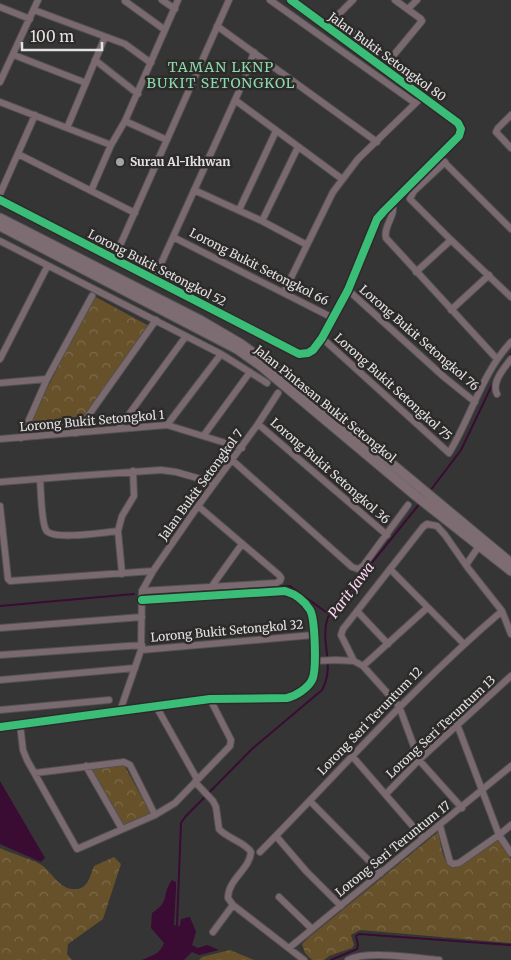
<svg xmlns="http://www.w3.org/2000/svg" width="511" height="960" font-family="Merriweather,serif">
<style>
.forest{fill:url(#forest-crowns)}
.water{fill:#3a0b33}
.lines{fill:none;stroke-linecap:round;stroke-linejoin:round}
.stream{stroke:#3a0b33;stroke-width:2}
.street-casing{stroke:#525151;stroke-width:8}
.secondary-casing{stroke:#525151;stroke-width:11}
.street{stroke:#7a6a6f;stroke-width:6}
.secondary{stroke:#7d6c71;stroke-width:9}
.cycleway-casing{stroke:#2d2a2a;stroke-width:11}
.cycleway{stroke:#3abd76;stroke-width:8}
.poi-dot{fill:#a6a5a5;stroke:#2d2a2a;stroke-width:2}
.labels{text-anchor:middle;stroke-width:5;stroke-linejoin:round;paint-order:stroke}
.street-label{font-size:12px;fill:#e3e1e1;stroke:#2d2a2a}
.poi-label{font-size:12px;font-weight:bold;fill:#e3e1e1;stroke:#2d2a2a;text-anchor:start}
.neighbourhood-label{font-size:14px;letter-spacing:1px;fill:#8bdaae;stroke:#2d2a2a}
.water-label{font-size:14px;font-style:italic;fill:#fbd8f2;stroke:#2d2a2a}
</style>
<defs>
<pattern id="forest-crowns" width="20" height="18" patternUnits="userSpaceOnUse" patternTransform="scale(1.25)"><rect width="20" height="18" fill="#66512a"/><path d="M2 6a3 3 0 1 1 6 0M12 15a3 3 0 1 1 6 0" fill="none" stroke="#7c6a49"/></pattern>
</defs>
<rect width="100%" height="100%" fill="#363535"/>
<path class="forest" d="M94 296 149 326 80 426 25 432Z
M123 763 151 814 121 828 88 767Z
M438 832C441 843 442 865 455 868L495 839 499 841 511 859V943L360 930 351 935 354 945 352 948 329 956 324 960H312L305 953 302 944 308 938Z
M0 848C13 854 28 858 40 864 53 872 59 891 77 889 88 888 90 876 94 866L114 857 121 864 103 919 68 944 67 954 72 960H0Z
M230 950 254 960H199L202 957Z"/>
<path class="water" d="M0 781 45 858 41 862 0 844Z
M172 880 176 882V888L174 925 180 926 181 919 190 917 196 932 192 945 198 948 207 945 219 950 199 955 192 952 184 960H142C153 955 160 954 164 943L151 928 152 913C171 901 161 895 172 880Z"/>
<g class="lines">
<path class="stream" d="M498 372 511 354
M430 491 461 450 494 381
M244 588 290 586 330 615
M0 606 134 594
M177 925 181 823 185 817 252 749 322 690C336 665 319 641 328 617L421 502
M331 960 357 949 358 945 356 936 359 934 511 945"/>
<defs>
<path id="street" d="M162 0 175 9
M270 0 415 103
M125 1 165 30
M0 7 30 19
M408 9 417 0
M34 10 125 44 151 63
M333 19 391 59
M217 26 377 142
M327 26 353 0
M14 55 86 83
M95 60 138 94
M383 68 422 21 421 19 395 0
M0 82 38 0
M235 100 342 179
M0 102 111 145
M511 115 498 128 496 132 511 148
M125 121 167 140
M67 128 105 37
M18 154 135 213
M438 156 511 229
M445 162 414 191 410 199 451 240 511 297
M194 190 262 221 307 245
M91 191 111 145 125 121 178 0
M0 194 35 115
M0 200 299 354 308 353 313 350 322 338 348 290 377 219 384 211 459 136 461 129 458 123 291 0
M392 202C397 216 383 225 386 238L497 359
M239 210 276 131
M262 221 298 147
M173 237 333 318
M0 241 221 354 267 383
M114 259 229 0
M416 272 451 240
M154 279 245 78 254 52
M348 290 444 377 475 402
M284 292 333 192 358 159 423 96
M451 310 489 275
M322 338 449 453C471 417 482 373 511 342
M0 359 47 267
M0 383 47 379
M497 394C491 383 504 368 511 359
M258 424 387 535
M167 425 221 354
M119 428 186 336
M76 433 156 320
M204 435 250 372
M21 438 47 379 92 296
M0 439 167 425 242 448
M232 460 352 567 358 569 363 566 408 505
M40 479C41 490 41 521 46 530 52 541 105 532 118 531
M0 482 75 476 161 470 176 472 215 483
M0 506 8 579 10 581 153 571
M466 565 479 546
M390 569 464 644
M122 574 118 531 122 516 134 496 133 471
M212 586 242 544
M142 591 276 583 280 581 281 578 279 575 198 506
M357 611 388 644
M0 628 142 617
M141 650 313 635
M0 655 142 645
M315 661 336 660 354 661 363 666 399 706 419 760 462 808
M354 661 341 635 343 629 423 527 427 524 437 526 445 535 468 568 502 611 511 634
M363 666 427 608
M0 680 135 668
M156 706 197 779
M0 710 109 700
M120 711 141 650 142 591 153 571 198 506 258 424 278 393
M20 724 23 750 27 760 77 849 155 815 175 803 230 746 231 740 210 699
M457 724 499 835 511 853
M0 727 210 699 287 698C296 696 308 688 312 680 317 671 315 618 310 610 304 600 295 594 285 591L142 600
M353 757 423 838
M86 766 122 829
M35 773 124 762 130 765 155 815
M195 782 213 801 216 807 219 829C228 839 245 842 251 852 250 869 228 879 228 898L233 905 304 960
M386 794 419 760 511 676
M310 801 381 873
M440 826 450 862 453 864 459 863 499 835 511 825
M276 836 306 871 341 906
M260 852C340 771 415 685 502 611
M279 897 312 929
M213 932 233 905
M289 948 511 766
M348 960C367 950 417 958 439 960"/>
<path id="secondary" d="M0 218 200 320 241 344 290 379 511 563
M0 226 237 349 261 366 416 496 511 571"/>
</defs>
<use href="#street" class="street-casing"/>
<use href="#secondary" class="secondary-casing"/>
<use href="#street" class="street"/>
<use href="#secondary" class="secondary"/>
<defs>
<path id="cycleway" d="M0 200 299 354 308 353 313 350 322 338 348 290 377 219 384 211 459 136 461 129 458 123 291 0
M0 727 210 699 287 698C296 696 308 688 312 680 317 671 315 618 310 610 304 600 295 594 285 591L142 600"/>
</defs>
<use href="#cycleway" class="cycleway-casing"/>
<use href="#cycleway" class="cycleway"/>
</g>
<circle class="poi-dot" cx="120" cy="162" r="5"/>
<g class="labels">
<g class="street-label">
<text transform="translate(387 57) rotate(36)" y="4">Jalan Bukit Setongkol 80</text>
<text transform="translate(259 267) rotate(27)" y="4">Lorong Bukit Setongkol 66</text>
<text transform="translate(157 268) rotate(27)" y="4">Lorong Bukit Setongkol 52</text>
<text transform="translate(419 338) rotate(41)" y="4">Lorong Bukit Setongkol 76</text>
<text transform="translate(393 387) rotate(42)" y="4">Lorong Bukit Setongkol 75</text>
<text transform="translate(325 404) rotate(39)" y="4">Jalan Pintasan Bukit Setongkol</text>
<text transform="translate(92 421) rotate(-5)" y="4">Lorong Bukit Setongkol 1</text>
<text transform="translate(330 471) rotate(41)" y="4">Lorong Bukit Setongkol 36</text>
<text transform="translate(201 485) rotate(-54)" y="4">Jalan Bukit Setongkol 7</text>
<text transform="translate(227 631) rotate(-5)" y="4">Lorong Bukit Setongkol 32</text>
<text transform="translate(370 721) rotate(-46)" y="4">Lorong Seri Teruntum 12</text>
<text transform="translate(441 727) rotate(-43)" y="4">Lorong Seri Teruntum 13</text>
<text transform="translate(393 849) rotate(-39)" y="4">Lorong Seri Teruntum 17</text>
</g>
<g class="poi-label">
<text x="130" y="166">Surau Al-Ikhwan</text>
</g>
<g class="neighbourhood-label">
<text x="221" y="72">TAMAN LKNP<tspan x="221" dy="16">BUKIT SETONGKOL</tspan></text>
</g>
<g class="water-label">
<text transform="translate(351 590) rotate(-53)" y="5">Parit Jawa</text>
</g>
</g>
<path d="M22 42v8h80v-8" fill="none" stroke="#e3e1e1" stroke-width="2.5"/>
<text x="30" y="42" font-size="15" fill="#e3e1e1" stroke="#2d2a2a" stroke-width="4" paint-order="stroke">100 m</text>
</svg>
